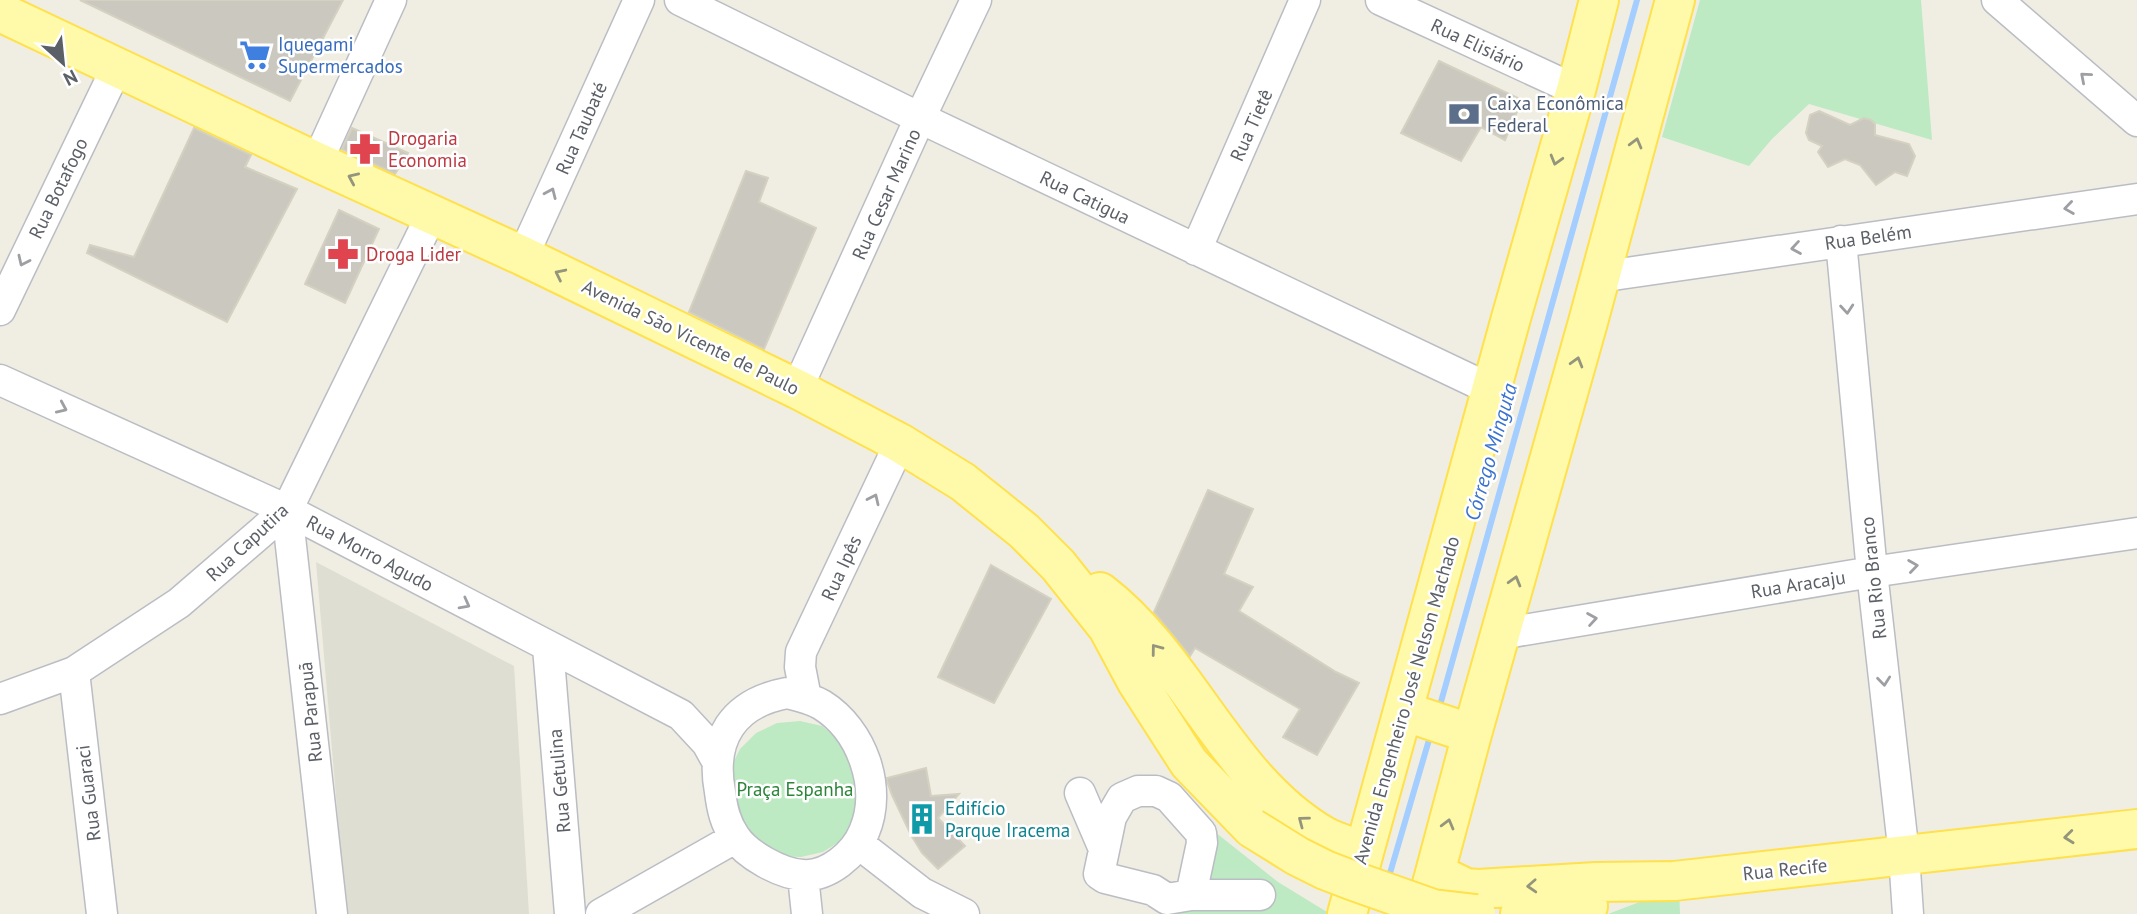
<svg xmlns="http://www.w3.org/2000/svg" width="2137" height="914" font-family="'PT Sans',sans-serif">
<style>
.education{fill:#dfded2}
.green{fill:#bdeac2}
.lines{fill:none;stroke-linecap:round;stroke-linejoin:round}
.stream{stroke:#a4ceff;stroke-width:6}
.building{fill:#cbc8c0;stroke:#d5d1c1;stroke-width:2}
.minor-casing{stroke:#bbbdc4;stroke-width:33}
.major-casing{stroke:#ffe04d;stroke-width:42}
.minor{stroke:#fff;stroke-width:30}
.major{stroke:#fffaa9;stroke-width:38}
.major-bridge-casing{stroke:#ffe04d;stroke-width:42;stroke-linecap:butt}
.major-bridge{stroke:#fffaa9;stroke-width:38}
.oneway{stroke:#9d9fa3}
.oneway2{stroke:#94957d}
.labels{text-anchor:middle;stroke-width:5;stroke-linejoin:round;paint-order:stroke}
.shop-label{font-size:19px;fill:#366cbe;stroke:#fff;text-anchor:start}
.street-label{font-size:19px;fill:#5b5f66;stroke:#fff}
.service-label{font-size:19px;fill:#4e5e75;stroke:#fff;text-anchor:start}
.health-label{font-size:19px;fill:#be3a42;stroke:#fff;text-anchor:start}
.park-label{font-size:19px;fill:#2c8439;stroke:#fff}
.culture-label{font-size:19px;fill:#0d838f;stroke:#fff;text-anchor:start}
.water-label{font-size:21px;font-style:italic;fill:#3a73cf;stroke:#fff}
</style>
<rect width="100%" height="100%" fill="#f0eee3"/>
<path class="education" d="M316 562 514 666 529 914H346Z"/>
<path class="green" d="M1700 0H1921L1932 140 1809 104 1772 139 1749 166 1662 137Z
M800 721 822 726 838 739 862 787 856 822 842 840 823 852 801 857 779 856 758 847 735 809 730 769 740 749 756 733 777 723Z
M1215 832 1278 882 1327 912 1326 914H1176C1208 890 1206 868 1215 832Z
M1679 887 1680 914H1608Z"/>
<g class="lines">
<path class="stream" d="M1439 709 1637 0
M1388 880 1431 733"/>
</g>
<path class="building" d="M80 0H343L290 101Z
M1439 61 1522 100 1505 140 1481 127 1461 161 1401 133Z
M1819 111 1850 125 1864 118 1871 120 1875 124V135L1909 144 1915 156 1907 176 1895 172 1876 185 1860 165 1845 159 1828 167 1818 152 1822 146 1809 140 1806 133 1810 115Z
M194 128 251 155 245 167 297 189 227 322 87 253 90 245 134 257Z
M352 128 408 153 395 174 342 149Z
M746 171 768 178 759 202 816 228 764 349 689 312Z
M339 210 379 229 345 303 305 284Z
M1208 490 1253 509 1224 574 1253 587 1239 611 1336 672 1359 683 1317 755 1283 737 1300 709 1195 648 1190 656 1154 612Z
M991 565 1051 599 994 703 938 677Z
M926 768 931 796 959 794 938 818 965 846 938 869 922 853 911 835 892 795 887 781V778Z"/>
<g class="lines">
<defs>
<path id="minor" d="M680 0 920 118 1492 390
M1381 0 1576 90
M1997 0 2137 121
M317 162 391 0
M1841 241 1872 572 1904 855 1908 914
M1196 250 1305 0
M523 256 639 0
M1599 277 2137 199
M0 310 117 67
M0 380 287 510 681 715 707 743 717 761
M797 389 920 118 976 0
M287 510 332 914
M1500 634 1872 572 2137 533
M548 647 570 914
M74 672 102 914
M787 693C799 696 812 699 822 705 862 730 883 788 864 832 855 854 828 877 803 875 781 874 747 855 735 837 725 823 722 808 720 792 710 739 733 703 787 693Z
M806 698 800 667 801 652 900 443
M0 699 74 672 179 603 287 510 432 214
M1138 791H1156L1169 797 1201 833 1202 843 1191 895 1167 899 1153 890 1105 878 1099 874 1111 817 1122 798Z
M1080 793 1104 849
M859 844 922 893 964 914
M803 876 807 914
M1191 895H1260
M601 914 735 838"/>
<path id="major" d="M0 12 317 162 523 256 797 389 900 443 963 482 1024 531 1058 565 1108 628 1137 682 1189 763 1252 828
M1100 592C1188 659 1226 779 1324 836 1336 843 1351 846 1364 851
M1403 711 1472 734
M1435 873 1466 888 1478 889 1596 882 1674 881 2137 829
M1347 914 1511 318 1576 90 1599 0
M1424 914 1472 734 1588 322 1675 0
M1520 914 1588 906"/>
</defs>
<use href="#minor" class="minor-casing"/>
<use href="#major" class="major-casing"/>
<use href="#minor" class="minor"/>
<use href="#major" class="major"/>
<defs>
<path id="major-bridge" d="M1252 828 1297 856 1325 870 1351 880 1433 909 1476 914"/>
</defs>
<use href="#major-bridge" class="major-bridge-casing"/>
<use href="#major-bridge" class="major-bridge"/>
</g>
<defs><path id="oneway-chevron" d="M-2-3.5L2.5 0L-2 3.5" fill="none" stroke-width="1.6" stroke-linecap="round" stroke-linejoin="round" transform="scale(1.75)"/></defs>
<g class="oneway">
<use href="#oneway-chevron" transform="translate(2085 77) rotate(-139)"/>
<use href="#oneway-chevron" transform="translate(551 193) rotate(-66)"/>
<use href="#oneway-chevron" transform="translate(2069 208) rotate(172)"/>
<use href="#oneway-chevron" transform="translate(1796 248) rotate(171)"/>
<use href="#oneway-chevron" transform="translate(23 261) rotate(115)"/>
<use href="#oneway-chevron" transform="translate(1847 309) rotate(85)"/>
<use href="#oneway-chevron" transform="translate(62 408) rotate(24)"/>
<use href="#oneway-chevron" transform="translate(874 499) rotate(-65)"/>
<use href="#oneway-chevron" transform="translate(1913 566) rotate(-8)"/>
<use href="#oneway-chevron" transform="translate(465 604) rotate(28)"/>
<use href="#oneway-chevron" transform="translate(1592 619) rotate(-9)"/>
<use href="#oneway-chevron" transform="translate(1884 681) rotate(84)"/>
</g>
<g class="oneway2">
<use href="#oneway-chevron" transform="translate(1636 143) rotate(-75)"/>
<use href="#oneway-chevron" transform="translate(1556 160) rotate(106)"/>
<use href="#oneway-chevron" transform="translate(353 178) rotate(-156)"/>
<use href="#oneway-chevron" transform="translate(560 274) rotate(-154)"/>
<use href="#oneway-chevron" transform="translate(1577 362) rotate(-74)"/>
<use href="#oneway-chevron" transform="translate(1515 581) rotate(-74)"/>
<use href="#oneway-chevron" transform="translate(1156 649) rotate(-127)"/>
<use href="#oneway-chevron" transform="translate(1303 821) rotate(-143)"/>
<use href="#oneway-chevron" transform="translate(1448 824) rotate(-75)"/>
<use href="#oneway-chevron" transform="translate(2069 837) rotate(174)"/>
<use href="#oneway-chevron" transform="translate(1532 886) rotate(177)"/>
</g>
<defs>
<symbol id="supermarket-bare" viewBox="-9 -9 18 18"><path d="M-6-5.5h2.5l.6 2H6L4.5 2H-2.5L-4.4-4H-6ZM-1.5 3.2a1.3 1.3 0 1 0 .1 0ZM3 3.2a1.3 1.3 0 1 0 .1 0Z" fill="#3f7fe0" stroke="#fff" stroke-width="2.5" paint-order="stroke"/></symbol>
<symbol id="bank-bare" viewBox="-9 -9 18 18"><path d="M-6-4H6V4H-6ZM0-2.3a2.3 2.3 0 1 0 0 4.6a2.3 2.3 0 1 0 0-4.6Z" fill="#5c6f8a" stroke="#fff" stroke-width="2.5" paint-order="stroke"/></symbol>
<symbol id="pharmacy-bare" viewBox="-9 -9 18 18"><path d="M-2-6h4v4h4v4h-4v4h-4v-4h-4v-4h4Z" fill="#e0444e" stroke="#fff" stroke-width="2.5" paint-order="stroke"/></symbol>
<symbol id="building-bare" viewBox="-9 -9 18 18"><path d="M-4-6H4V6H1V3H-1V6H-4ZM-2.5-4.3h1.7v1.8h-1.7ZM.8-4.3h1.7v1.8H.8ZM-2.5-1h1.7V.8h-1.7ZM.8-1h1.7V.8H.8Z" fill="#0f9aa8" stroke="#fff" stroke-width="2.5" paint-order="stroke"/></symbol>
</defs>
<g fill-rule="evenodd">
<use href="#supermarket-bare" x="233" y="33" width="44" height="44"/>
<use href="#bank-bare" x="1442" y="92" width="44" height="44"/>
<use href="#pharmacy-bare" x="343" y="127" width="44" height="44"/>
<use href="#pharmacy-bare" x="321" y="232" width="44" height="44"/>
<use href="#building-bare" x="900" y="797" width="44" height="44"/>
</g>
<g class="labels">
<g class="shop-label">
<text x="278" y="51">Iquegami<tspan x="278" dy="22">Supermercados</tspan></text>
</g>
<g class="street-label">
<text transform="translate(1478 45) rotate(25)" y="7">Rua Elisiário</text>
<text transform="translate(1251 125) rotate(-66)" y="7">Rua Tietê</text>
<text transform="translate(581 128) rotate(-66)" y="7">Rua Taubaté</text>
<text transform="translate(58 188) rotate(-64)" y="7">Rua Botafogo</text>
<text transform="translate(886 194) rotate(-66)" y="7">Rua Cesar Marino</text>
<text transform="translate(1085 197) rotate(26)" y="7">Rua Catigua</text>
<text transform="translate(1868 237) rotate(-8)" y="7">Rua Belém</text>
<text transform="translate(691 337) rotate(26)" y="7">Avenida São Vicente de Paulo</text>
<text transform="translate(247 542) rotate(-43)" y="7">Rua Caputira</text>
<text transform="translate(370 553) rotate(28)" y="7">Rua Morro Agudo</text>
<text transform="translate(841 568) rotate(-65)" y="7">Rua Ipês</text>
<text transform="translate(1873 578) rotate(-96)" y="7">Rua Rio Branco</text>
<text transform="translate(1798 584) rotate(-9)" y="7">Rua Aracaju</text>
<text transform="translate(1406 700) rotate(-74)" y="7">Avenida Engenheiro José Nelson Machado</text>
<text transform="translate(310 712) rotate(-96)" y="7">Rua Parapuã</text>
<text transform="translate(559 781) rotate(-95)" y="7">Rua Getulina</text>
<text transform="translate(88 793) rotate(-97)" y="7">Rua Guaraci</text>
<text transform="translate(1785 869) rotate(-6)" y="7">Rua Recife</text>
</g>
<g class="service-label">
<text x="1487" y="110">Caixa Econômica<tspan x="1487" dy="22">Federal</tspan></text>
</g>
<g class="health-label">
<text x="388" y="145">Drogaria<tspan x="388" dy="22">Economia</tspan></text>
<text x="366" y="261">Droga Lider</text>
</g>
<g class="park-label">
<text x="795" y="796">Praça Espanha</text>
</g>
<g class="culture-label">
<text x="945" y="815">Edifício<tspan x="945" dy="22">Parque Iracema</tspan></text>
</g>
<g class="water-label">
<text transform="translate(1491 452) rotate(-74)" y="7">Córrego Minguta</text>
</g>
</g>
<g transform="translate(63 63) rotate(153)" stroke="#ffffff" stroke-width="5" paint-order="stroke">
<path d="M0-5L12 26L0 18L-12 26Z" fill="#5b5f66"/>
<text y="-10" font-size="19" font-weight="bold" text-anchor="middle" fill="#5b5f66">N</text>
</g>
</svg>
